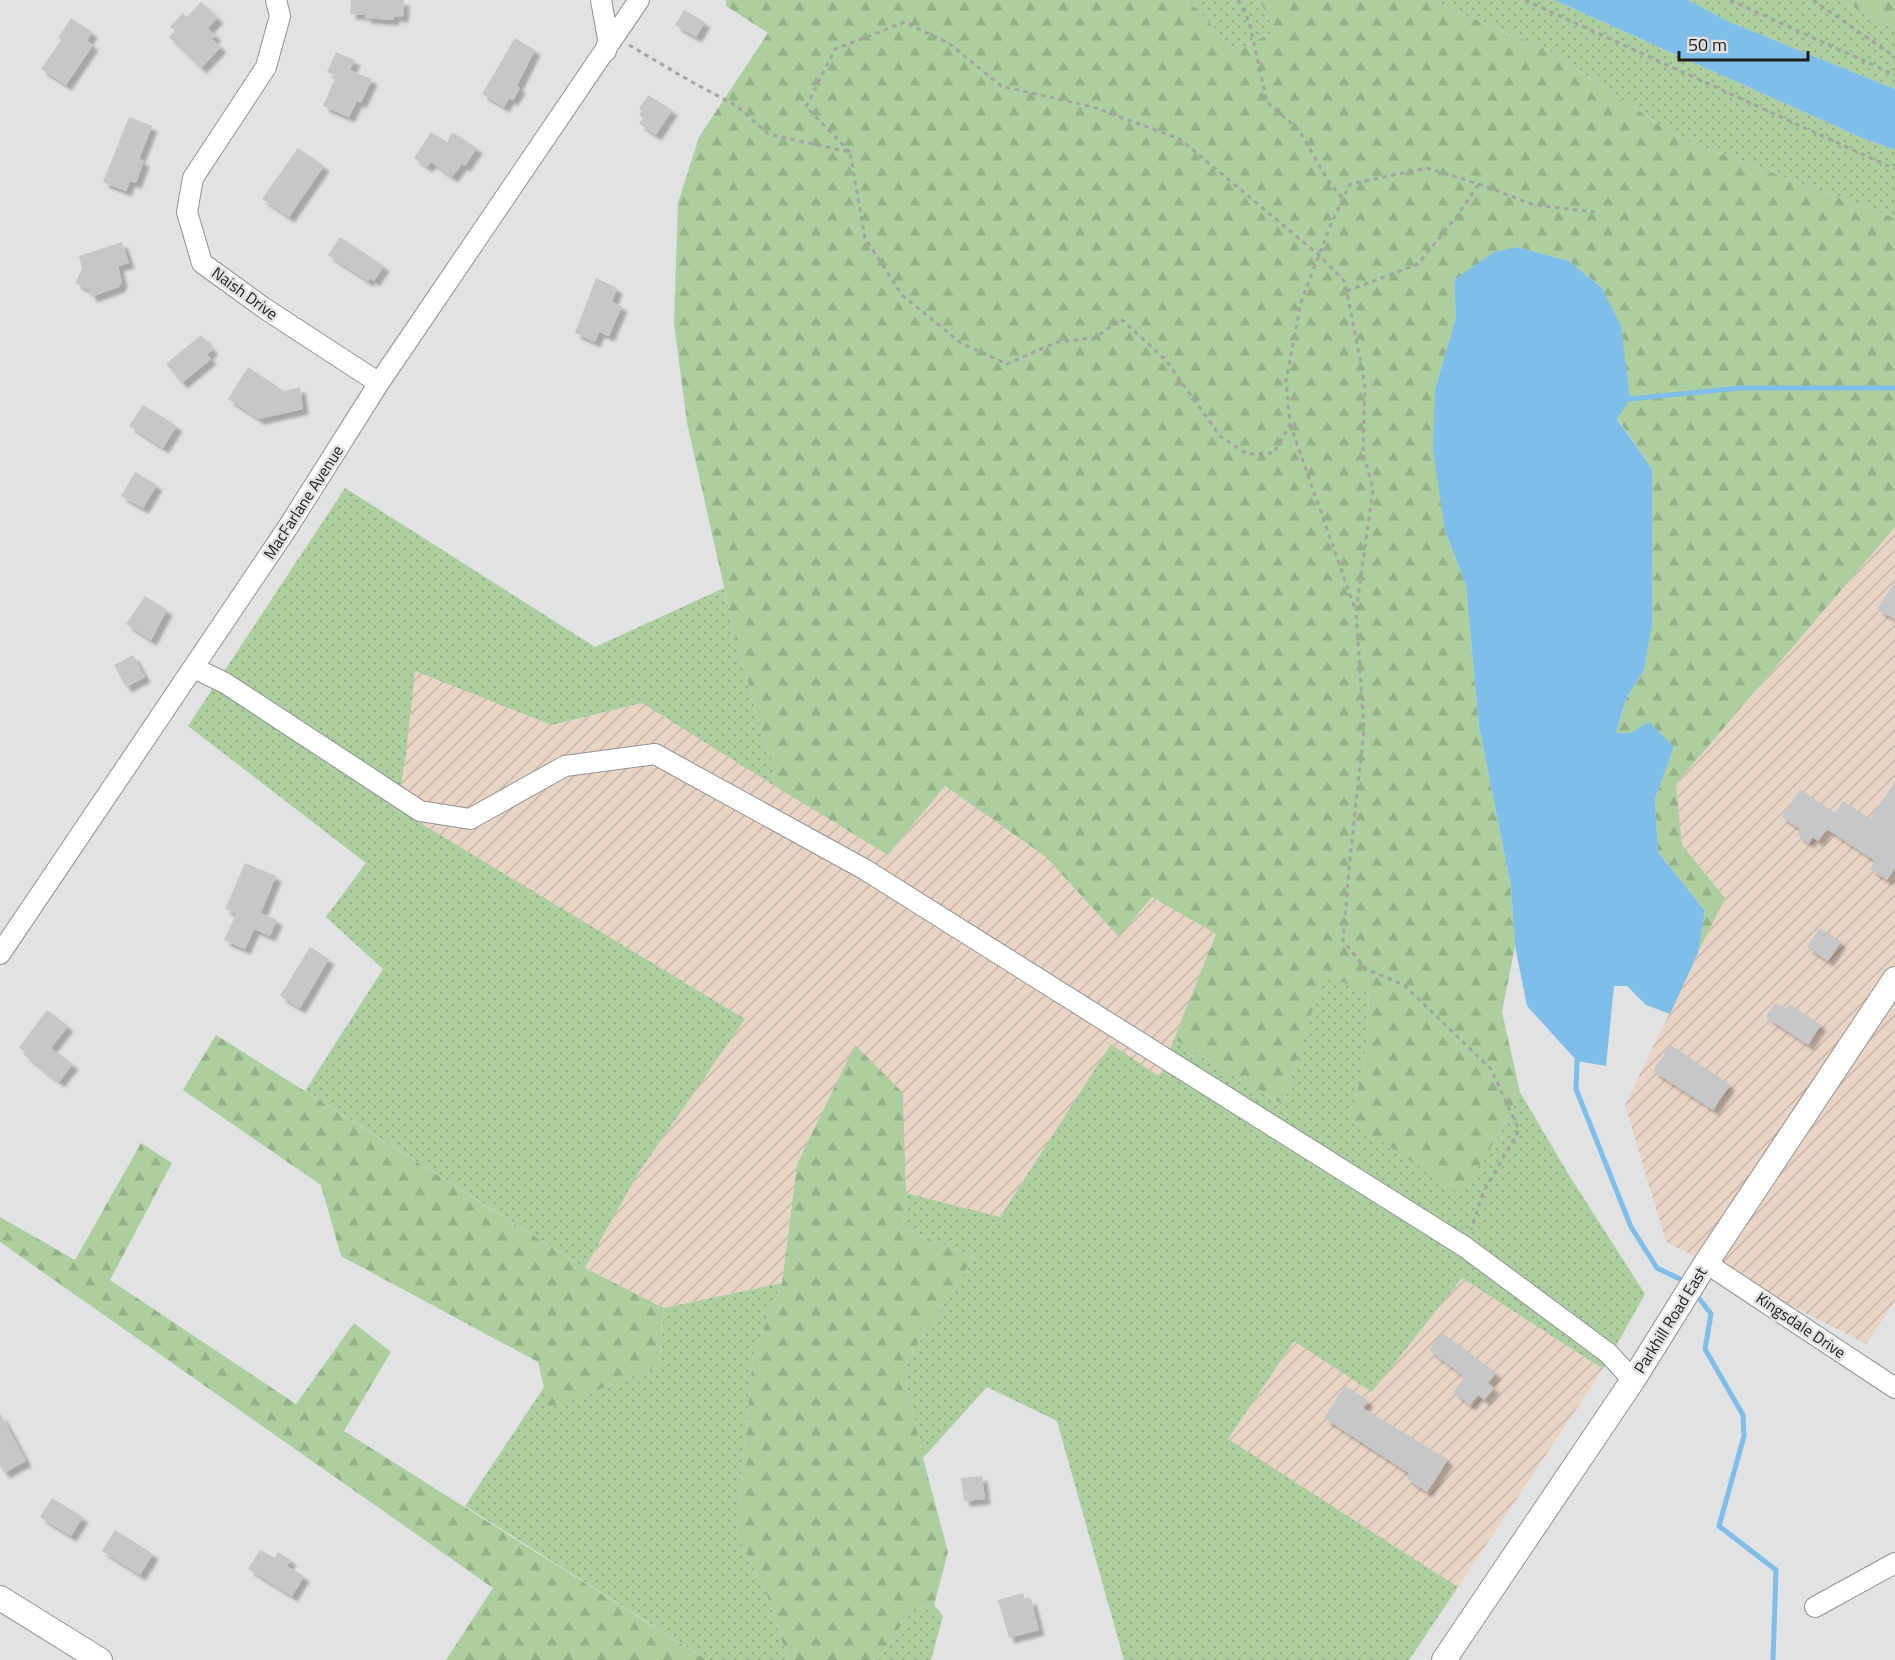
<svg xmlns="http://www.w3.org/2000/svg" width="1895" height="1660" font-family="'Titillium Web',sans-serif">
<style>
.industrial{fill:url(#industrial-furrows)}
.grass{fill:url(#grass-dots)}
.forest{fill:url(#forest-firs)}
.water{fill:#7fbee8}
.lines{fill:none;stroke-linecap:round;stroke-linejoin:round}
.stream{stroke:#7fbee8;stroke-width:5}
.building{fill:#c6c7c9;filter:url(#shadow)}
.minor-casing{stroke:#919294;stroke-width:22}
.major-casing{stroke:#919294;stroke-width:26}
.path{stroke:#a3a3a4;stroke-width:3;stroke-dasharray:4.5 4.5;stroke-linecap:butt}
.minor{stroke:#fff;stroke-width:20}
.major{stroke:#fff;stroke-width:24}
.labels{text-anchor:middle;stroke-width:5;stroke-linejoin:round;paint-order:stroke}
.street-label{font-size:16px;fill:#1d1d1e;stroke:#e1e2e3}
</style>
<defs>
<pattern id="industrial-furrows" width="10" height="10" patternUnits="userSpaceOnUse" patternTransform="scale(1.5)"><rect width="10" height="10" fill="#e8d4c5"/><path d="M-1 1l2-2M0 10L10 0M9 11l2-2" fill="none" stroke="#c7b6a9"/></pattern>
<pattern id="grass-dots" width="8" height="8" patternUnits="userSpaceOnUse" patternTransform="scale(1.5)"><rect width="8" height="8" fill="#adcf9f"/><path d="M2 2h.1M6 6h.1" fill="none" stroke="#94b188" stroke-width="1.8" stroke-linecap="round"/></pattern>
<pattern id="forest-firs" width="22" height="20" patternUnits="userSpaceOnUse" patternTransform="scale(1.5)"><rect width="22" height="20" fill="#adcf9f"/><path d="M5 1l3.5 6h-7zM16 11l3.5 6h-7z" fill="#94b188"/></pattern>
<filter id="shadow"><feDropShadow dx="5.5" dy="5.5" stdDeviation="1.5" flood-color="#0004"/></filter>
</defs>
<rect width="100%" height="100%" fill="#e1e2e3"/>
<path class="industrial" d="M1895 527V1301L1866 1344 1666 1242 1625 1105 1725 898 1682 845 1676 784Z
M415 670 552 725 642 703 888 855 945 786 1046 857 1119 936 1152 897 1216 934 1160 1077 1111 1044 1000 1217 906 1193 903 1093 797 1164 782 1283 664 1308 585 1268 639 1172 397 809 406 755Z
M1462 1278 1603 1369 1458 1587 1227 1440 1294 1341 1372 1391Z"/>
<path class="grass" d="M1188 0H1259L1275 31 1236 51Z
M1429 0H1554L1860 137 1895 150V218L1679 138 1547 49Z
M1688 0H1840L1895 29V89L1727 21Z
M345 488 595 647 724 588 736 640 778 788 642 703 552 725 415 671 406 755 397 809 745 1019 639 1172 585 1268 305 1091 383 969 326 917 366 863 188 726Z
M1324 973 1369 993 1365 1062 1351 1120 1489 1152 1520 1092 1567 1172 1645 1294 1603 1369 1462 1278 1372 1392 1294 1341 1228 1439 1458 1587 1409 1660H1124L1057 1421 987 1387 923 1458 903 1367 974 1257 903 1228 906 1193 1000 1217 1111 1044 1160 1077 1174 1039 1283 1105Z
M782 1283 753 1355 736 1533 767 1595 788 1660H707L465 1506 544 1387 550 1408 659 1366 664 1308Z
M934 1605 943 1616 931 1660H878L912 1610Z"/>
<path class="forest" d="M726 0H1188L1236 51 1275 31 1259 0H1429L1547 49 1679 138 1895 218V527L1676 784 1682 845 1725 898 1698 953 1705 911 1658 852 1655 799 1674 747 1630 733H1616L1626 699 1644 670 1652 625V469L1617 418 1602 288 1569 261 1517 247 1454 280 1456 317 1435 389 1445 530 1466 586 1479 726 1511 887 1515 946 1502 1012 1520 1092 1489 1152 1459 1194 1350 1120 1365 1062 1369 993 1324 974 1283 1105 1174 1039 1216 934 1152 897 1119 937 1046 857 945 786 888 855 778 788 736 640 687 423 674 323 678 203 699 137 768 33 726 6Z
M1840 0H1895V29Z
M216 1035 585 1268 664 1308 659 1366 549 1409 538 1362 341 1256 321 1185 183 1090Z
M855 1045 903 1093 906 1193 903 1228 974 1257 903 1367 923 1458 948 1552 934 1605 912 1610 878 1660H788L767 1595 736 1533 753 1355 782 1283 797 1164Z
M141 1143 172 1163 110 1280 296 1404 354 1323 391 1352 344 1431 707 1660H446L493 1588 0 1242V1217L75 1260Z"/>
<path class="water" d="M1554 0H1688L1727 21 1895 89V150L1860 137Z
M1517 247 1569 261 1602 288 1621 326 1630 399 1617 419 1652 469V625L1644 670 1626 699 1616 733H1630L1649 722 1674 747 1655 799 1658 852 1705 911 1698 953 1670 1014 1646 1005 1627 986H1614L1606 1066 1577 1061 1527 1006 1515 946 1511 887 1479 726 1466 586 1445 530 1433 450 1435 389 1456 317 1454 280 1494 252Z"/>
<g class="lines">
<path class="stream" d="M1630 399 1740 388H1895
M1577 1061 1576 1089 1631 1227 1657 1268 1688 1283
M1695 1293 1711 1314 1705 1349 1743 1415 1744 1436 1719 1526 1776 1570 1773 1660"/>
</g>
<path class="building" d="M351 0H404L403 17 393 16 394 20 365 18 366 15 350 14Z
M201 2 218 18 208 28 216 36 212 39 221 47 201 68 169 37 175 31 170 27 183 13 187 17Z
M684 10 705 22 696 37 675 25Z
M71 18 92 32 87 41 93 45 66 85 41 69 61 40 58 38Z
M515 38 535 50 517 86 520 88 513 100 509 98 504 107 482 94Z
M336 52 355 60 350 70 372 79 361 103 357 101 349 117 323 106 336 76 327 72Z
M648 95 672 110 656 135 639 124 643 118 639 115 642 111 639 109Z
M129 117 152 126 139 159 144 161 136 183 130 181 126 191 103 182Z
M431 132 447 142 452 132 477 148 465 166 462 164 452 177 431 162 427 167 414 158Z
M298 148 324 166 289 217 262 199Z
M340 237 384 266 374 281 370 278 368 281 328 255Z
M122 242 129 263 118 266 122 282 119 287 91 297 89 290 75 283 82 269 79 256Z
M596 278 617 288 612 302 622 306 609 336 599 332 595 342 575 333Z
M201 335 213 350 207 354 211 359 182 383 166 364Z
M248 367 284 391 300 387 303 409 259 419 228 399Z
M143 405 177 426 163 448 129 426Z
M135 472 157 485 143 508 121 496Z
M1895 582V620L1877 609Z
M145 596 167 610 151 640 126 624Z
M133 655 145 677 126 687 114 665Z
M1895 782V868L1887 880 1870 869 1875 861 1827 829 1818 841 1812 837 1809 843 1797 835 1801 830 1782 817 1800 790 1835 813 1843 801 1870 819Z
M245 863 276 876 261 913 277 920 270 936 254 929 245 949 224 940 236 914 225 909Z
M1820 928 1841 942 1828 961 1807 947Z
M310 947 329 959 300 1008 280 996Z
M1775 1003 1786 1009 1789 1004 1821 1025 1808 1045 1766 1017Z
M47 1010 68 1026 51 1048 73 1064 59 1082 23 1054 25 1052 19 1047Z
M1670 1045 1730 1085 1713 1110 1653 1071Z
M1442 1333 1496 1373 1488 1383 1494 1388 1484 1400 1478 1395 1470 1405 1453 1392 1465 1377 1429 1350Z
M1345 1386 1368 1401 1363 1408 1448 1460 1427 1492 1407 1479 1410 1474 1324 1418Z
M0 1413 26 1461 4 1473 0 1466Z
M982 1476 985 1499 964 1501 961 1478Z
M52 1498 83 1517 71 1536 40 1517Z
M115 1530 153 1554 140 1575 102 1551Z
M260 1550 275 1558 278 1552 291 1560 287 1566 304 1576 292 1596 248 1569Z
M1023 1593 1025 1601 1031 1599 1039 1630 1009 1638 998 1600Z"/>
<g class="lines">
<defs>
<path id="minor" d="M276 0 280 16 266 67 193 178 187 212 202 263 264 308 379 383
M601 0 608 39 606 51
M194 668 225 683 420 811 470 819 565 766 655 754 864 869 1465 1247 1608 1353 1633 1380
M0 954 288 527 379 383 639 0
M1706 1263 1895 1388
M1815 1607 1895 1563"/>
<path id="major" d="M0 1598 100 1660
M1444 1660 1633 1380 1706 1263 1895 979"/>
</defs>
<use href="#minor" class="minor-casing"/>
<use href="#major" class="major-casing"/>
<path class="path" d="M1238 0 1249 21 1267 102 1299 130 1327 179 1343 199
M1525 0 1895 169
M1730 0 1895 75
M1813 0 1895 57
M629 45 690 81 737 106 768 134 850 152 865 238 902 295 961 343 1007 364 1057 342 1095 338 1121 319 1165 359 1220 436 1247 454 1274 453 1290 424 1286 380 1301 302 1331 224 1350 184 1427 168 1479 184 1534 205 1595 212
M850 152 806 107 835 49 905 22 950 44 1001 86 1093 107 1180 139 1319 255 1345 282 1365 385 1363 453 1373 489 1356 612 1364 729 1350 859 1343 941 1366 969 1404 985 1491 1069 1519 1130 1483 1193 1471 1229
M1347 291 1418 264 1457 216 1479 184
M1290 424 1355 609"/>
<use href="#minor" class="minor"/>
<use href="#major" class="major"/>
</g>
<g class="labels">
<g class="street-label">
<text transform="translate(245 293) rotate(36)" y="6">Naish Drive</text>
<text transform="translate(303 502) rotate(-57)" y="6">MacFarlane Avenue</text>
<text transform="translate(1670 1320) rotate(-58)" y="6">Parkhill Road East</text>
<text transform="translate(1801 1325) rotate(34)" y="6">Kingsdale Drive</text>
</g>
</g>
<path d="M1679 51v9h129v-9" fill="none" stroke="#1d1d1e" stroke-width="3"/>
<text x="1688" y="51" font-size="18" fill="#1d1d1e" stroke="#e1e2e3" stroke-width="4.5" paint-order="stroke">50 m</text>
</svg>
